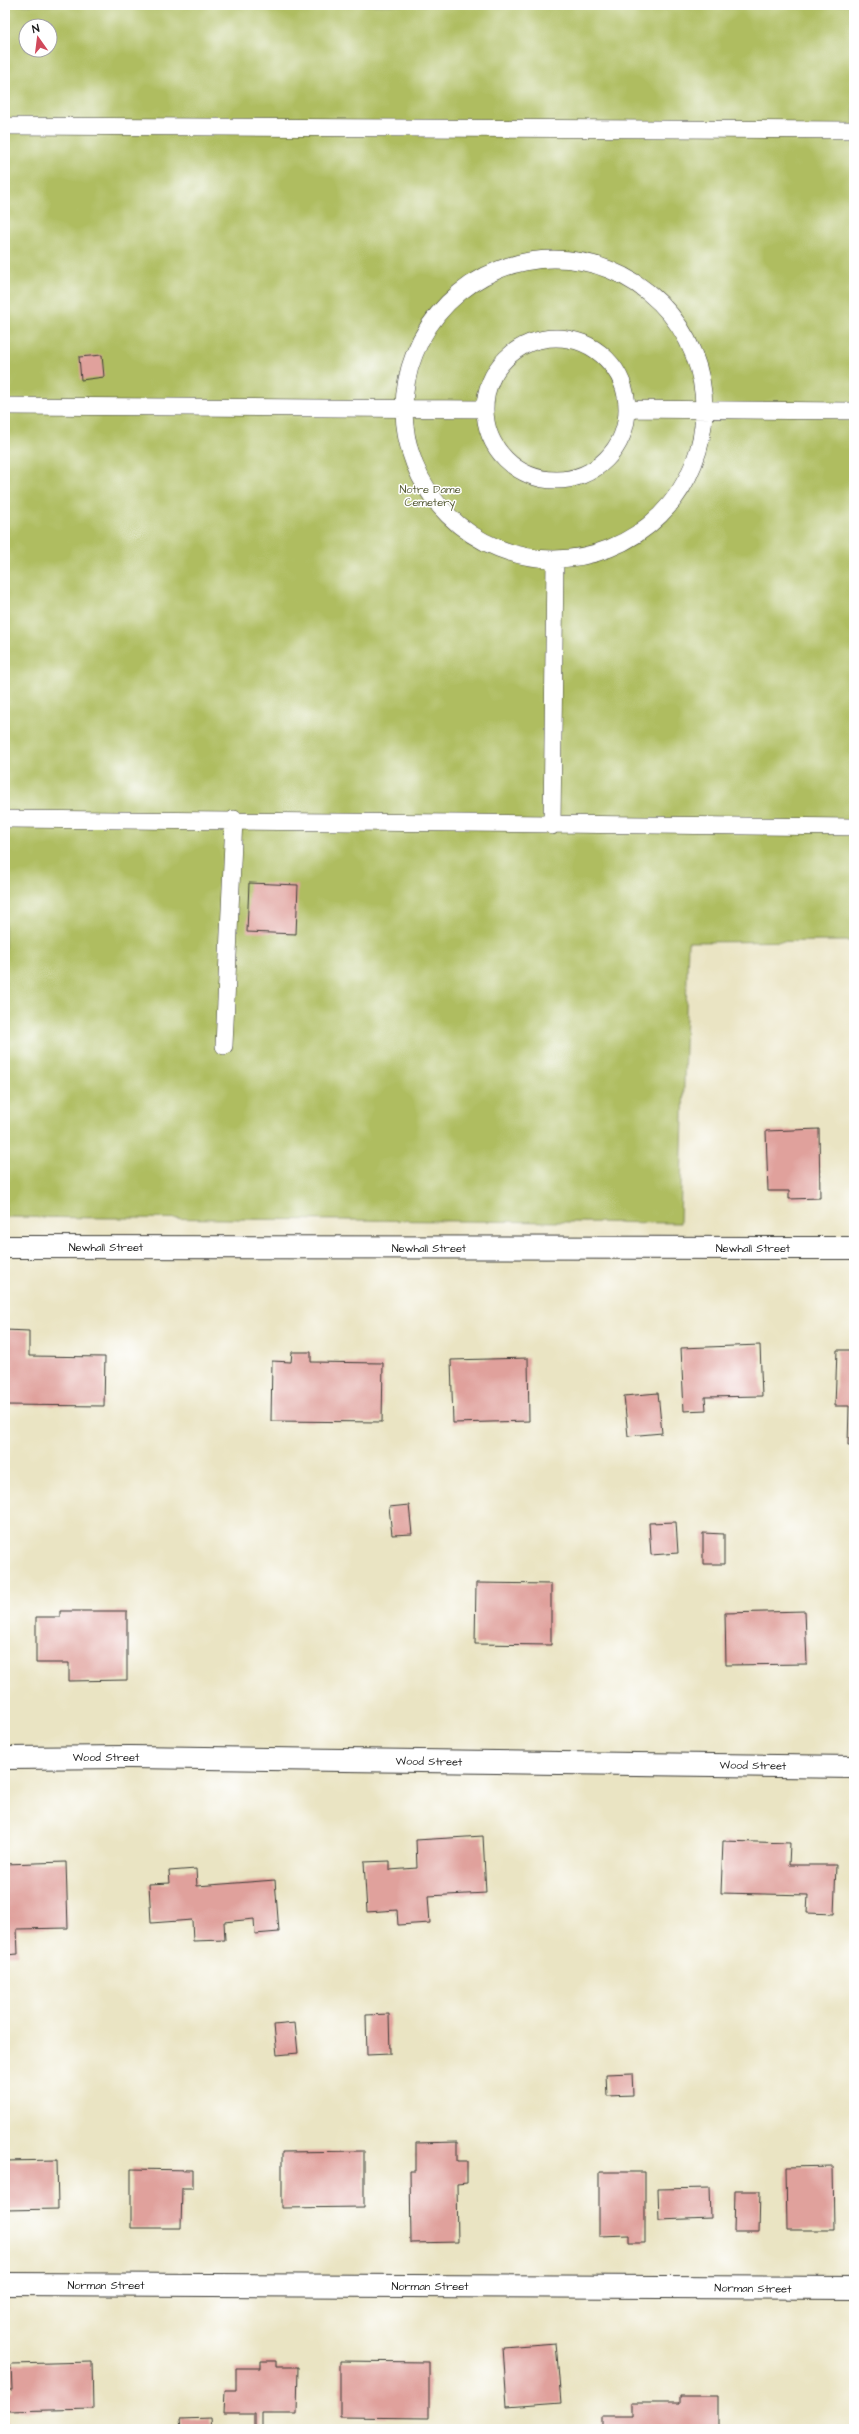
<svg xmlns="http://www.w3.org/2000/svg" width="859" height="2434" font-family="'Architects Daughter',sans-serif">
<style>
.green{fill:#afbd60;stroke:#666c3e;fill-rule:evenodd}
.building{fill:#e0a19c}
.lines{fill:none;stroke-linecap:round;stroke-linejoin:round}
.service-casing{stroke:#3b3a35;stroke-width:18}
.minor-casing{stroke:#3b3a35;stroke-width:24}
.service{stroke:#fff;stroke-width:17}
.minor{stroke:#fff;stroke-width:22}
.labels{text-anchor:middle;stroke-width:3;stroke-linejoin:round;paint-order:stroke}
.park-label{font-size:11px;fill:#575c37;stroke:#fff}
.street-label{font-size:11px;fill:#1c1c1c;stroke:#fff}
</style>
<rect width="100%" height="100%" fill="#fff"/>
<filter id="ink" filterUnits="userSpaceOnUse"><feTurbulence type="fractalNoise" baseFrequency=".025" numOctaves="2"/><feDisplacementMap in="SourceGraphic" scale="8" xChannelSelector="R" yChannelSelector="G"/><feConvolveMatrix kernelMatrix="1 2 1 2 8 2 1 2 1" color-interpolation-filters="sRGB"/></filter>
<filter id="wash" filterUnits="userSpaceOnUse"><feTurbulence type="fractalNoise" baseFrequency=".012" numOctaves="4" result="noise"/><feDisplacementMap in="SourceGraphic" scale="16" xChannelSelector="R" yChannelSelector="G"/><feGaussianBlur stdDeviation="0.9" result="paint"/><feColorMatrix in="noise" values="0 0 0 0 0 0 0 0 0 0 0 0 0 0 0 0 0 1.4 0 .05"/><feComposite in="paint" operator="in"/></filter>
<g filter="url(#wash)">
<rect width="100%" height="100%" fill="#eae4c3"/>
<path class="green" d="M5 5H854V941L688 942 680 1223 5 1217ZM26 26H50V50H26Z"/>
<g id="blocks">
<path class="building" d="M102 355 104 377 81 380 79 357Z
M249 883 298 885 296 934 247 932Z
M819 1129 820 1198 789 1199V1191H768L766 1131Z
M5 1330 29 1331V1356L105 1357 104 1406 5 1405Z
M760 1345 762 1396 705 1397 706 1410 684 1411 681 1348Z
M837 1350H854V1445H848L849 1406H835Z
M292 1352H311V1362L383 1363 382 1422 271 1421 272 1361 291 1362Z
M528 1358 529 1421 453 1423 451 1360Z
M658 1393 662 1433 628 1436 624 1396Z
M409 1505 412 1534 392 1535 389 1507Z
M676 1522 678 1553 651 1555 649 1523Z
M703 1533 724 1534V1564H703Z
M476 1583 551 1584V1645L475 1644Z
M60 1611H127V1680L69 1681V1663H36V1617H60Z
M805 1611 807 1664 726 1665 725 1613Z
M483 1836 486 1893 428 1896 430 1923 398 1925 397 1910 367 1912 364 1862 390 1861V1870L417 1868 416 1840Z
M723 1841 790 1843 789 1865H836L834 1914 807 1913 808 1895 721 1893Z
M66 1862 68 1928 17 1929 18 1954 5 1955V1864Z
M196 1869 197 1886 275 1880 279 1932 255 1934 254 1919 224 1922 225 1940 193 1941 192 1920 151 1923 149 1884 170 1883 169 1871Z
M389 2014 390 2054 367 2055 366 2015Z
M295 2023 298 2053 277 2055 274 2025Z
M632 2073 633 2095 607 2096 606 2074Z
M457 2142V2161H467V2183L457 2184 458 2242 411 2243 410 2171H416V2143Z
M364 2151V2207L282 2208V2152Z
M57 2160 58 2209 5 2210V2161Z
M833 2166 834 2230H787L786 2167Z
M131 2169 193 2170V2188H182L181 2228H131Z
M599 2172H645V2243H629V2235L599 2236Z
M710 2188 711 2218 659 2220 658 2189Z
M735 2191H760L759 2232H734Z
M556 2343 561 2403 507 2407 503 2347Z
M261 2361H276V2367H298L297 2414H262V2427H255V2414H224L225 2390H236V2368H261Z
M340 2361 429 2362V2418L340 2417Z
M92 2362 93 2409 7 2411 8 2429H5V2390H12L11 2364Z
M680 2396H718V2429H601V2416H631V2403H680Z
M210 2418 211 2429H181L180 2419Z"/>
</g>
</g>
<g filter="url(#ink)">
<use href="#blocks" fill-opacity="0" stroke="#3b3a35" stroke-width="1"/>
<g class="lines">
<defs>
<path id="service" d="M5 126 854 130
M404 409a150 150 0 1 1 300 0a150 150 0 1 1-300 0Z
M485 409a71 71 0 1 1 142 0a71 71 0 1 1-142 0Z
M5 406 484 409
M627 409 854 411
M5 819C288 819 571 826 854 827
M552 826 555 560
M224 1046 234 819"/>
<path id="minor" d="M5 1247 854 1248
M5 1758 130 1757 854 1767
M5 2284 854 2288"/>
</defs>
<use href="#service" class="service-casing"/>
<use href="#minor" class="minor-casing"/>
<use href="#service" class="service"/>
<use href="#minor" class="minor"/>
</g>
</g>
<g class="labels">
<g class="park-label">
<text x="430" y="493">Notre Dame<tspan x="430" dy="13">Cemetery</tspan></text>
</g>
<g class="street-label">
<text x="106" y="1251">Newhall Street</text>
<text x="429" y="1252">Newhall Street</text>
<text x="753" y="1252">Newhall Street</text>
<text x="106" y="1761">Wood Street</text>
<text transform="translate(429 1761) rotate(1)" y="4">Wood Street</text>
<text transform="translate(753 1765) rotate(1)" y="4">Wood Street</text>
<text x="106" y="2289">Norman Street</text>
<text x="430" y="2290">Norman Street</text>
<text transform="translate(753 2288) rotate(1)" y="4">Norman Street</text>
</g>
</g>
<rect width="859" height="2434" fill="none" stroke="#fff" stroke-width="20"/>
<g transform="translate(38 38) rotate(346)"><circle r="19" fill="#ffffff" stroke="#a4a4a4"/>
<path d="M0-3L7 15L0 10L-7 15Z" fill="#d1495b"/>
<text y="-6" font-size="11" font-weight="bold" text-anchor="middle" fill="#1c1c1c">N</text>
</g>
</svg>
